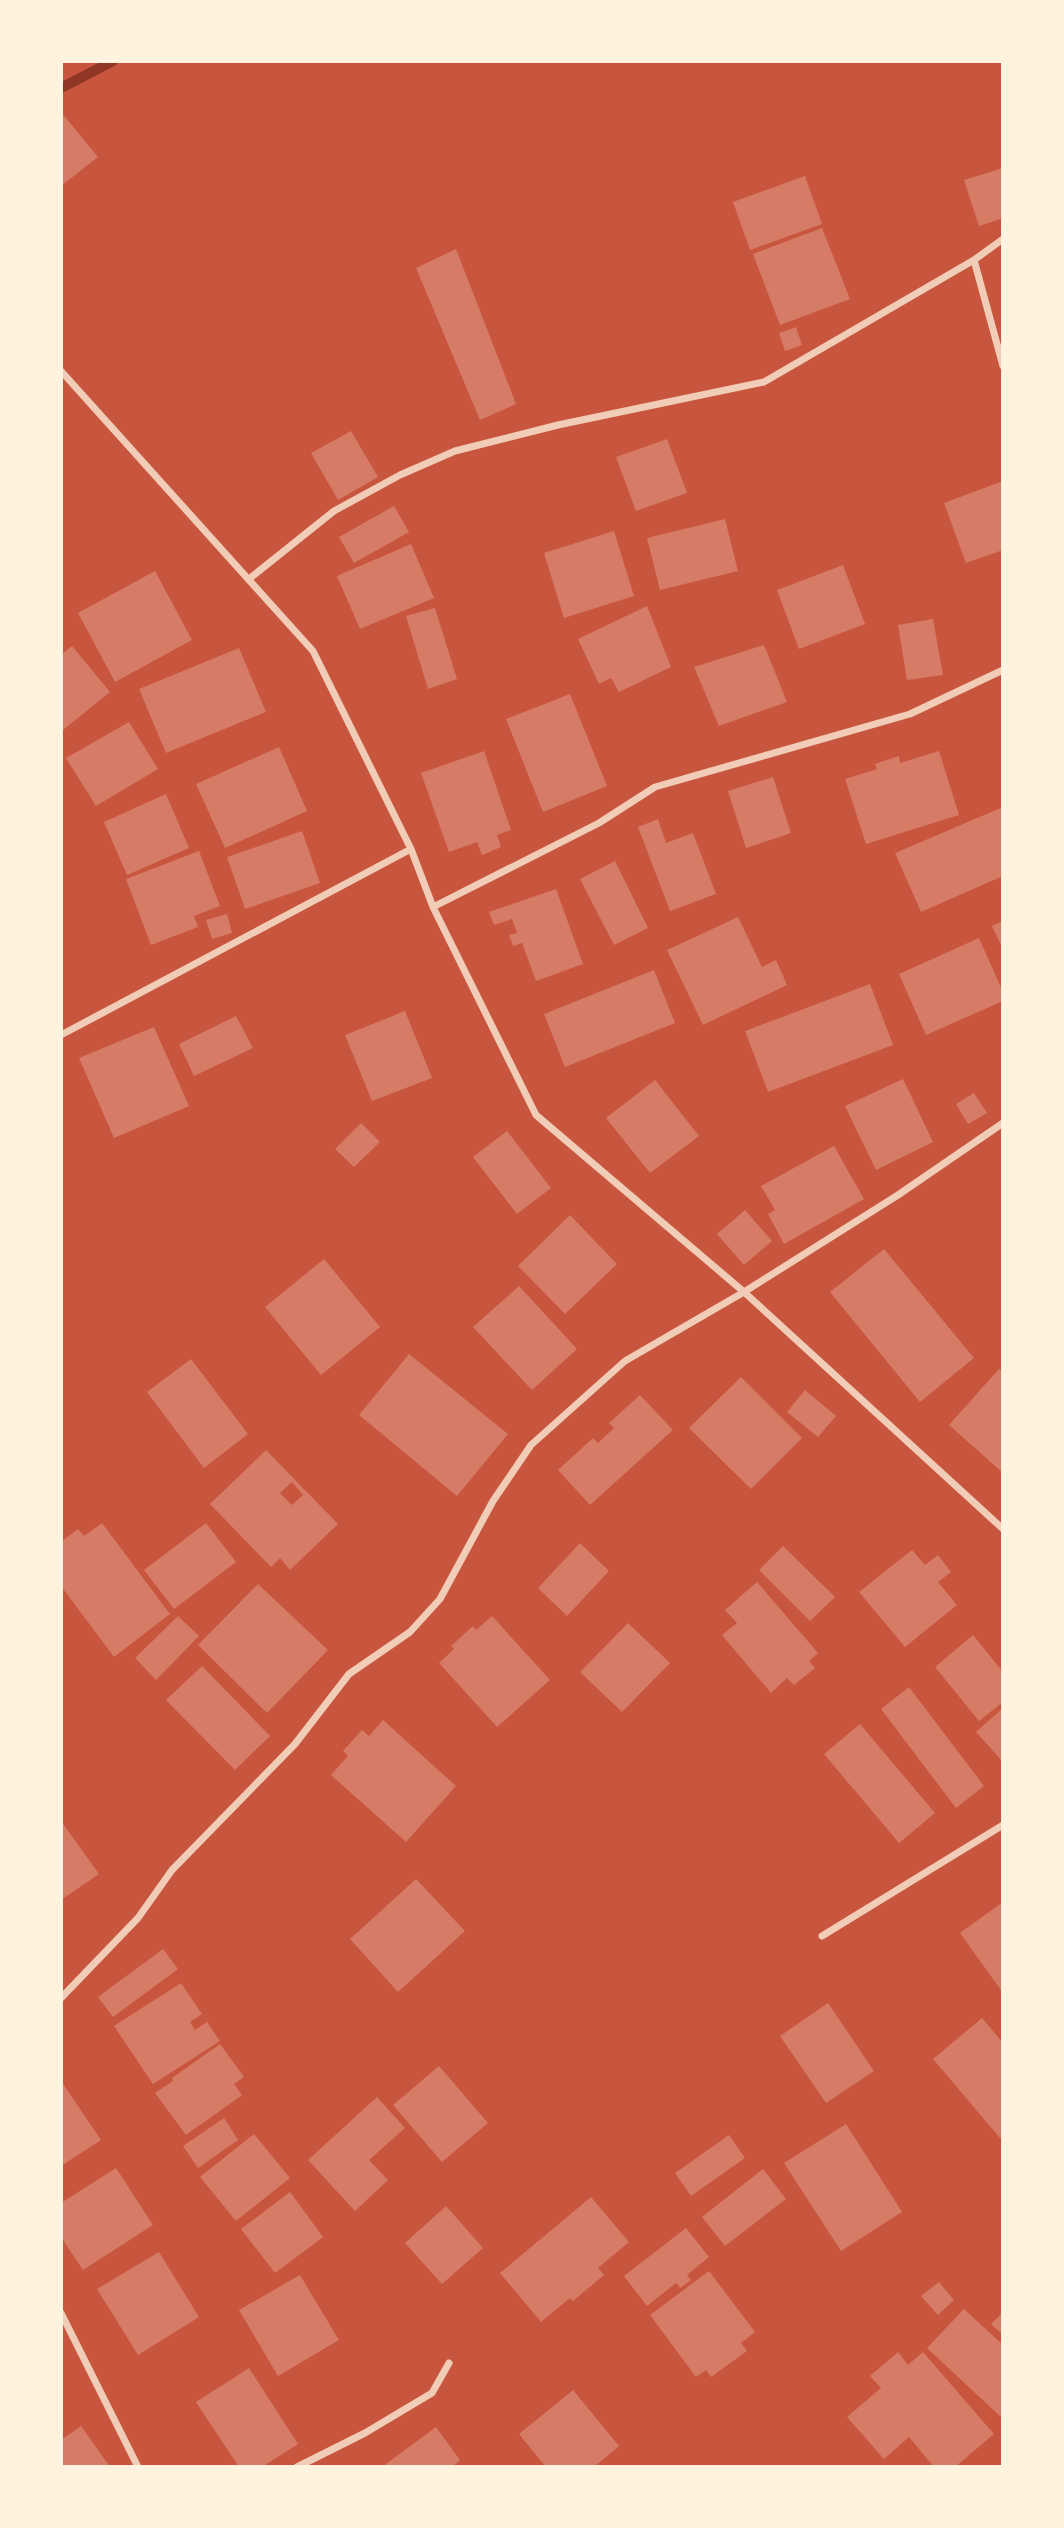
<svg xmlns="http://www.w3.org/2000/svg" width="1064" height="2528" font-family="'Fira Sans',sans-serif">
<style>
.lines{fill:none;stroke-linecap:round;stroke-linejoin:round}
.stream{stroke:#8f3625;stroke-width:10}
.building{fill:#d67c66;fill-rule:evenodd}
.minor{stroke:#f1ccb7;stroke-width:7}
</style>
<rect width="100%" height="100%" fill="#c8553d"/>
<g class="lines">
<path class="stream" d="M61 88 113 61"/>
</g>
<path class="building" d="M61 112 98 157 61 186Z
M1003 168V218L979 226 964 180Z
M805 176 822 224 750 250 733 202Z
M822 228 850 299 780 325 753 254Z
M456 249 516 404 480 420 416 268Z
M796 327 802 345 785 351 779 333Z
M351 431 378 477 338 500 311 453Z
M667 439 687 493 636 511 616 457Z
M1003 481V550L966 563 944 503Z
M394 506 409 532 354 563 339 537Z
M725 519 738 571 660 590 647 538Z
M614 531 634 596 564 618 544 553Z
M411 544 434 598 360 629 337 576Z
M843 565 865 624 799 649 777 590Z
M155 571 192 640 115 682 78 613Z
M647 606 671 667 619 692 611 678 599 684 578 639Z
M435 608 457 679 428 689 406 616Z
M933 619 943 675 907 680 898 625Z
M764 645 787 702 719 726 694 667Z
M72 646 110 692 63 730 61 728V655Z
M239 648 266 712 166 753 139 689Z
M570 694 607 786 543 812 506 719Z
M129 722 158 769 96 806 66 758Z
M279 747 307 811 225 848 196 784Z
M484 751 511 830 497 835 501 847 482 855 477 842 449 852 421 773Z
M939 751 959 815 866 844 845 779 877 769 875 764 899 756 900 763Z
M773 777 791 833 746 848 728 791Z
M166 794 189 848 127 875 104 822Z
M1003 807V876L921 912 895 853Z
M658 819 666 843 693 833 716 894 670 911 638 827Z
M302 831 320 883 245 909 227 857Z
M199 851 220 906 194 916 198 927 151 945 126 879Z
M615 861 648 928 614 945 580 879Z
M556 889 583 964 536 981 522 943 513 946 509 935 517 933 512 919 494 925 489 912Z
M227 914 232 933 212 939 206 920Z
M738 917 762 967 776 960 787 985 703 1025 667 950Z
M1003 921V949L992 926Z
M979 938 1003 992V1001L926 1035 899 974Z
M654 970 675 1023 565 1067 544 1014Z
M870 984 893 1045 768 1092 745 1031Z
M405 1011 432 1078 372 1101 345 1035Z
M236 1016 253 1048 194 1076 179 1044Z
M154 1027 189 1106 114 1138 79 1058Z
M903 1079 933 1142 876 1170 845 1106Z
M655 1080 699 1136 650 1173 606 1118Z
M974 1093 987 1113 968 1124 956 1104Z
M361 1123 380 1142 354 1167 335 1149Z
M507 1131 551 1188 517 1214 473 1157Z
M834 1146 864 1199 784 1244 768 1214 775 1210 761 1186Z
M745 1210 772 1241 744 1265 717 1234Z
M570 1215 617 1264 565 1314 518 1266Z
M884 1249 974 1358 920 1402 830 1292Z
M324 1259 380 1327 321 1375 265 1307Z
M519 1286 577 1349 532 1390 473 1327Z
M409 1354 508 1434 457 1496 359 1415Z
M191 1359 248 1434 204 1468 147 1392Z
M999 1369 1003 1373V1473L949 1425Z
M741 1377 802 1438 751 1489 689 1428Z
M805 1390 836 1416 818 1437 787 1412Z
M640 1395 673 1430 590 1505 558 1470 593 1438 598 1443 614 1428 609 1423Z
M266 1450 338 1524 290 1570 280 1558 271 1567 210 1504ZM292 1482 303 1495 292 1505 280 1493Z
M102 1523 170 1614 114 1657 61 1586V1542L78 1529 84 1536Z
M206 1523 236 1562 174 1609 144 1570Z
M580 1543 609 1571 567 1616 538 1588Z
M783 1546 835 1597 810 1621 759 1570Z
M912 1550 925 1565 938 1555 951 1572 938 1582 957 1605 905 1647 859 1592Z
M757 1582 818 1653 809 1661 815 1668 794 1685 787 1678 771 1693 722 1635 737 1623 725 1610Z
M258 1584 328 1650 267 1713 198 1645Z
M178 1616 199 1636 156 1680 135 1658Z
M492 1616 550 1680 497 1727 439 1663 454 1649 451 1646 473 1626 476 1630Z
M628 1623 670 1663 622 1712 580 1672Z
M973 1635 1003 1672V1702L979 1721 935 1667Z
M202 1666 270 1736 235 1770 166 1700Z
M909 1687 984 1786 956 1808 881 1709Z
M1003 1708V1762L976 1732Z
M383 1720 456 1786 406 1842 331 1775 348 1756 343 1751 362 1730 369 1736Z
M860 1724 935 1813 899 1843 824 1754Z
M61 1821 99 1874 61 1900Z
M416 1879 465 1931 398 1992 350 1939Z
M1003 1902V1993L960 1933Z
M163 1949 178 1969 113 2017 98 1997Z
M181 1983 202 2014 190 2022 195 2030 207 2022 220 2041 153 2084 114 2026Z
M828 2003 874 2071 826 2103 780 2036Z
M982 2018 1003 2043V2136L1000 2138 933 2059Z
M220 2044 244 2077 234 2084 242 2095 186 2135 155 2093 173 2081 172 2078Z
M439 2066 488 2123 442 2162 393 2105Z
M61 2081 101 2140 61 2166Z
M377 2097 405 2128 369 2160 388 2180 355 2211 308 2160Z
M224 2118 238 2140 198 2168 183 2146Z
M846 2124 902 2212 841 2251 784 2163Z
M254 2134 290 2178 236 2221 200 2177Z
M729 2135 745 2158 691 2196 675 2173Z
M116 2168 153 2225 83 2270 61 2237V2203Z
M763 2169 786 2199 725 2246 702 2217Z
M290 2192 323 2237 275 2273 241 2229Z
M591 2197 629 2242 598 2268 604 2275 573 2301 570 2298 541 2322 500 2273Z
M446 2206 483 2248 442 2284 405 2243Z
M686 2228 709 2257 687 2275 691 2280 680 2288 676 2283 647 2306 624 2276Z
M159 2252 199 2317 138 2355 97 2289Z
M709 2271 755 2332 741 2343 747 2351 711 2377 706 2370 696 2377 650 2315Z
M300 2275 339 2340 278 2376 239 2310Z
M939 2282 954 2300 938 2315 921 2296Z
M964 2309 1003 2345V2419L927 2348Z
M1003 2312V2335L991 2324Z
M898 2352 908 2365 923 2352 994 2434 955 2467H934L909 2437 884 2459 847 2417 881 2388 870 2376Z
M249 2368 298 2444 262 2467H239L196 2402Z
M573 2390 619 2446 594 2467H546L519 2434Z
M81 2426 110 2467H61V2440Z
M436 2427 460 2460 452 2467H382Z"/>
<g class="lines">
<path class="minor" d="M974 260 1003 366
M61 371 313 651 411 849 433 907 536 1115 744 1292 1003 1529
M249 579 334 511 400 475 455 451 558 425 764 382 974 260 1003 239
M433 907 599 823 655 787 910 714 1003 670
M61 1035 411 849
M822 1936 1003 1825
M61 1998 138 1918 172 1870 295 1744 349 1674 410 1632 440 1599 493 1501 531 1445 625 1361 744 1292 898 1195 1003 1123
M61 2313 138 2467
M297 2467 365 2433 432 2393 449 2363"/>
</g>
<rect width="1064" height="2528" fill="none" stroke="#fff3e0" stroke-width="126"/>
</svg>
